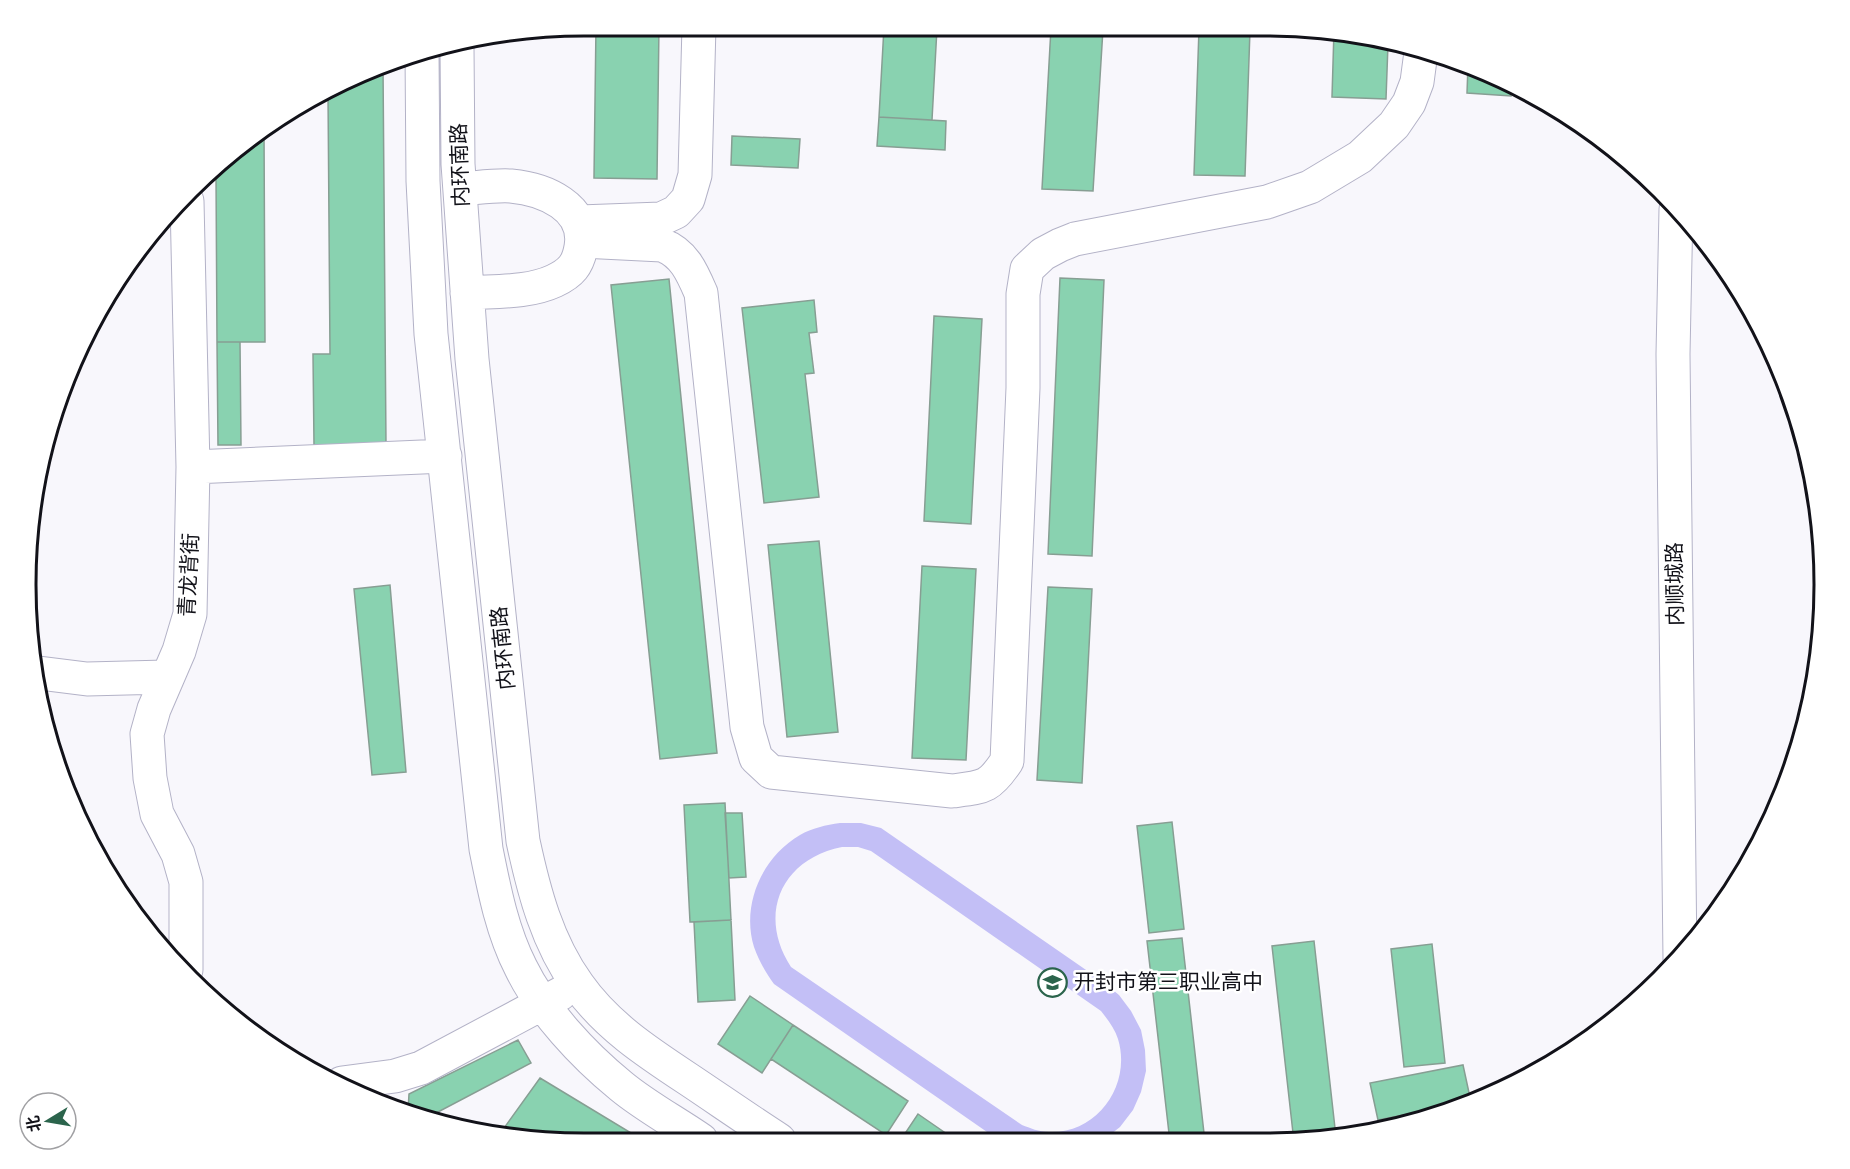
<svg xmlns="http://www.w3.org/2000/svg" width="1850" height="1169" font-family="Ubuntu,'Noto Sans SC',sans-serif">
<style>
.green{fill:#c3bff6;fill-rule:evenodd}
.building{fill:#89d2b0;stroke:#879e93;stroke-width:1.5}
.lines{fill:none;stroke-linecap:round;stroke-linejoin:round}
.minor-casing{stroke:#b3b2c7;stroke-width:35}
.minor{stroke:#fff;stroke-width:33}
.labels{text-anchor:middle;stroke-width:5;stroke-linejoin:round;paint-order:stroke}
.street-label{font-size:21px;fill:#121219;stroke:#fff}
.poi-label{font-size:21px;fill:#121219;stroke:#fff;text-anchor:start}
.rim{fill:none;stroke:#121219;stroke-width:3}
</style>
<rect width="100%" height="100%" fill="#f8f7fc"/>
<path class="green" d="M840 823H861L881 828 1102 981 1119 995 1131 1011 1141 1030 1145 1050 1146 1071 1141 1092 1133 1110 1120 1127 1102 1141H1000L774 984C766 973 759 961 754 947 741 905 762 857 800 835 812 828 826 825 840 823ZM842 847H858L871 851 1101 1011C1108 1020 1115 1029 1118 1039 1132 1085 1097 1134 1049 1132 1039 1132 1030 1128 1022 1125L791 967C757 915 781 859 842 847Z"/>
<path class="building" d="M596 26H659L657 179 594 178Z
M884 27 937 28 932 120 879 117Z
M1051 28 1103 29 1093 191 1042 189Z
M1199 29 1250 30 1245 176 1194 175Z
M1334 30 1388 44 1386 99 1332 97Z
M1468 65 1480 68 1511 88V96L1467 93Z
M383 66 386 445H314L313 354H330L328 93Z
M879 117 946 121 945 150 877 146Z
M264 129 265 342H217L216 174Z
M732 136 800 139 798 168 731 165Z
M1060 278 1104 280 1092 556 1048 554Z
M669 279 717 753 660 759 611 285Z
M814 300 817 332 809 333 814 373 805 374 819 497 764 503 742 308Z
M934 316 982 319 971 524 924 521Z
M217 342H240L241 445H218Z
M819 541 838 732 787 737 768 545Z
M922 566 976 569 966 760 912 758Z
M390 585 406 772 372 775 354 589Z
M1048 587 1092 589 1082 783 1037 780Z
M725 803 731 920 690 922 684 805Z
M725 813H742L746 877 729 878Z
M1172 822 1184 929 1149 933 1137 826Z
M731 920 735 1000 698 1002 694 922Z
M1182 938 1205 1142H1170L1147 941Z
M1314 941 1336 1137 1294 1142 1272 946Z
M1432 944 1445 1063 1404 1067 1391 949Z
M750 996 793 1025 762 1073 718 1044Z
M793 1025 908 1101 886 1135 771 1059Z
M518 1040 531 1063 436 1113V1118L408 1111 409 1094Z
M1463 1065 1471 1102 1378 1120 1370 1083Z
M540 1078 641 1139H512L499 1135Z
M918 1114 957 1141H900Z"/>
<g class="lines">
<defs>
<path id="minor" d="M457 47 458 164 472 359 523 841C534 892 547 942 578 985 606 1025 647 1052 688 1079 718 1099 748 1120 779 1140
M422 52 423 181 431 334 486 849C494 889 502 931 521 968 542 1011 583 1055 621 1086 645 1106 675 1122 701 1140
M460 189C476 188 494 185 511 186 544 189 588 207 581 247 578 265 571 273 554 281 528 293 495 291 467 293
M1676 209 1673 354 1680 959
M580 222 661 219 676 212 688 199 695 175 699 26
M582 241 662 245C684 253 692 272 701 293L747 727 756 758 771 772 952 791C984 787 989 788 1007 761L1023 388V294L1027 269 1043 254 1060 245 1075 239 1267 202 1310 187 1360 157 1394 125 1409 103 1417 82 1421 52
M193 467 445 456
M39 673 87 679 166 677
M186 970V882L178 854 157 814 150 778 147 734 154 709 179 651 190 614 193 467 187 201
M342 1083 395 1076 421 1068 560 994"/>
</defs>
<use href="#minor" class="minor-casing"/>
<use href="#minor" class="minor"/>
</g>
<defs>
<symbol id="school-ring" viewBox="-11 -11 22 22"><circle r="9.5" fill="#fff" stroke="#2b644c" stroke-width="1.5"/><path d="M0-5L7-2L0 1L-7-2ZM-4 1L0 2.5L4 1V4Q0 6-4 4Z" fill="#2b644c"/></symbol>
</defs>
<g fill-rule="evenodd">
<use href="#school-ring" x="1036" y="966" width="33" height="33"/>
</g>
<g class="labels">
<g class="street-label">
<text transform="translate(460 165) rotate(-92)" y="7">内环南路</text>
<text transform="translate(189 575) rotate(-87)" y="7">青龙背街</text>
<text transform="translate(1675 584) rotate(-91)" y="7">内顺城路</text>
<text transform="translate(503 648) rotate(-96)" y="7">内环南路</text>
</g>
<g class="poi-label">
<text x="1074" y="989">开封市第三职业高中</text>
</g>
</g>
<path d="M0 0H1850V1169H0ZM584 36H1266A548 548 0 0 1 1814 584V585A548 548 0 0 1 1266 1133H584A548 548 0 0 1 36 585V584A548 548 0 0 1 584 36Z" fill="#fff" fill-rule="evenodd"/>
<path class="rim" d="M584 36H1266A548 548 0 0 1 1814 584V585A548 548 0 0 1 1266 1133H584A548 548 0 0 1 36 585V584A548 548 0 0 1 584 36Z"/>
<g transform="translate(48 1121) rotate(259)"><circle r="28" fill="#ffffff" stroke="#a0a0a3" stroke-width="1.5"/>
<path d="M0-4.5L10 22L0 15L-10 22Z" fill="#2b644c"/>
<text y="-9" font-size="16" font-weight="bold" text-anchor="middle" fill="#121219">北</text>
</g>
</svg>
